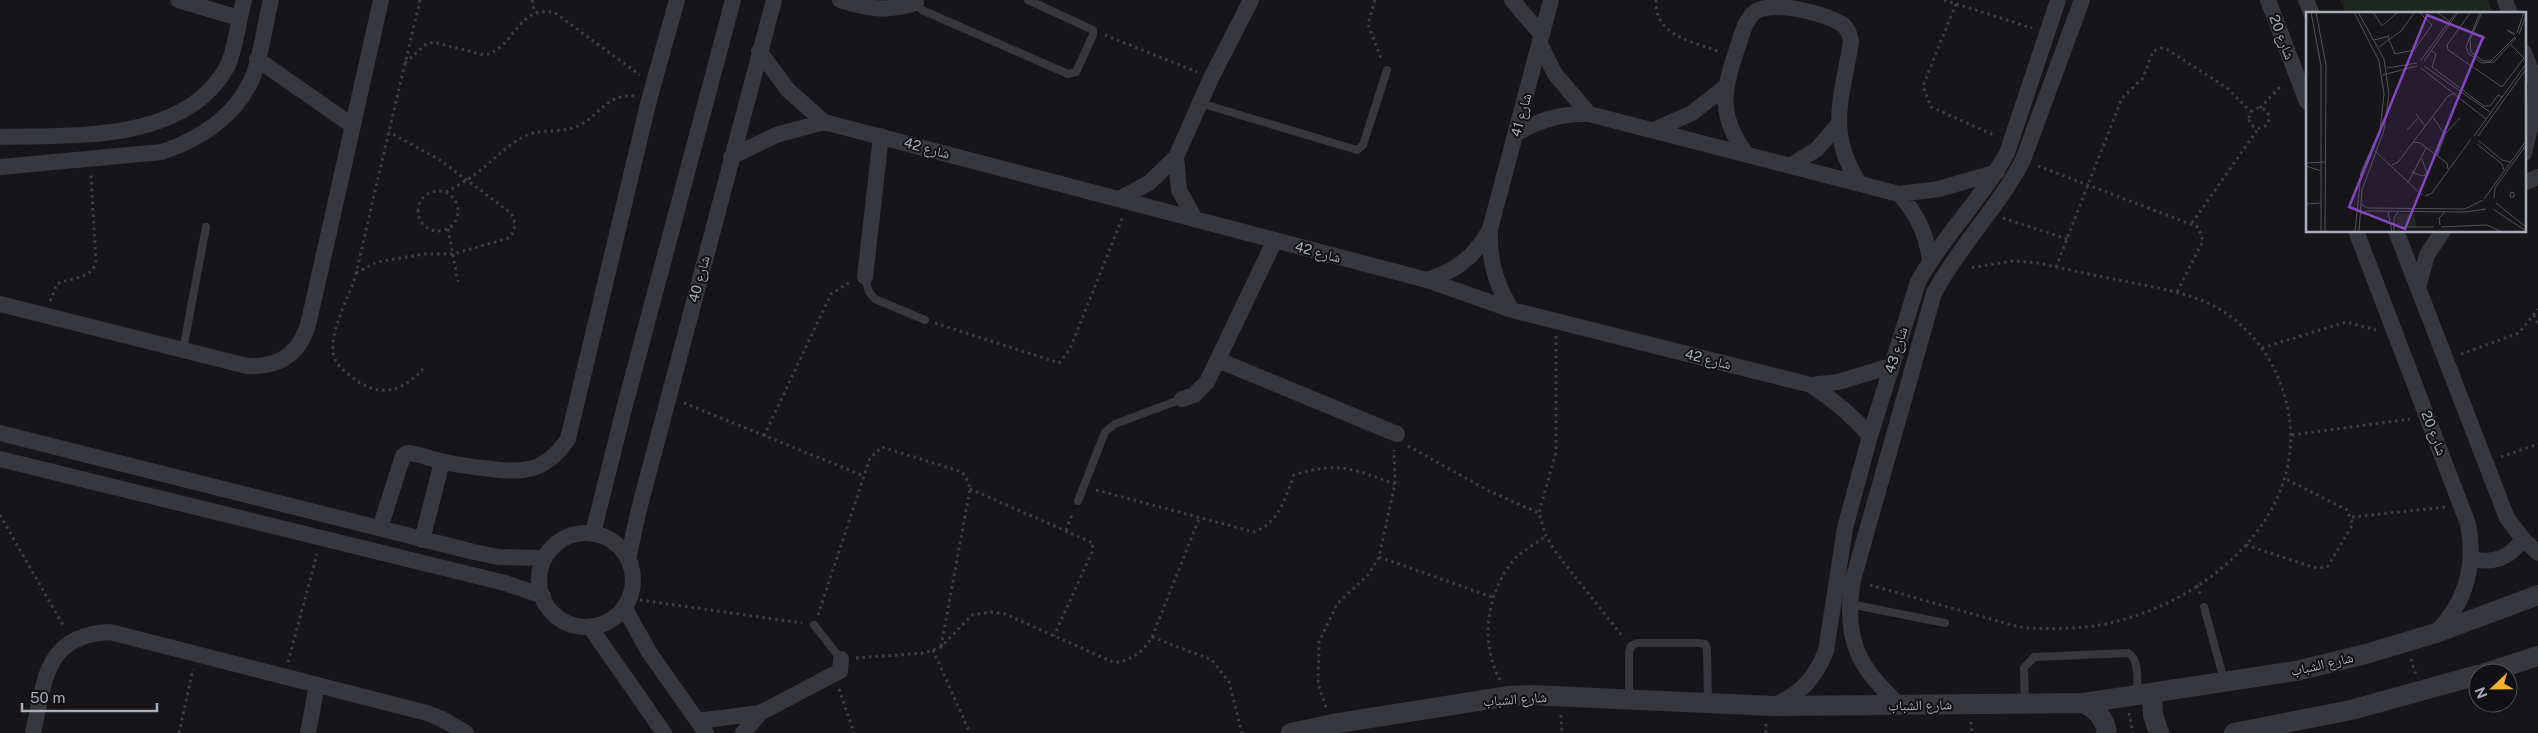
<svg xmlns="http://www.w3.org/2000/svg" width="2538" height="733" font-family="'Public Sans','Noto Naskh Arabic',sans-serif">
<style>
.green{fill:#1e261f}
.lines{fill:none;stroke-linecap:round;stroke-linejoin:round}
.path{stroke:#3d3f44;stroke-width:3;stroke-dasharray:2.5 4;stroke-linecap:butt}
.service{stroke:#37383d;stroke-width:8}
.minor{stroke:#37383d;stroke-width:16}
.tertiary{stroke:#37383d;stroke-width:20}
.labels{text-anchor:middle;stroke-width:4;stroke-linejoin:round;paint-order:stroke}
.street-label{font-size:14px;fill:#a8adb8;stroke:#111113}
.inset-road{fill:none;stroke:#505258;stroke-width:1}
.view{fill:#8446be;fill-opacity:0.15;stroke:#8446be;stroke-width:2.5}
.inset-edge{fill:none;stroke:#a8adb8;stroke-width:2.5}
</style>
<rect width="100%" height="100%" fill="#161618"/>
<path class="green" d="M2340 0H2488L2493 14H2346Z"/>
<g class="lines">
<path class="path" d="M420 0C399 90 377 180 357 270 351 295 334 320 333 346 332 359 338 366 348 374 375 397 398 396 423 369
M532 0 535 13
M1375 0 1368 24 1382 61
M1656 0C1654 36 1692 41 1720 52
M1944 0 2032 28
M1956 4 1923 86 1931 107 1996 136
M1105 35 1197 72
M405 63 425 45 433 42 484 55C514 50 518 3 555 13L640 75
M2249 118a10 10 0 1 1 20 0a10 10 0 1 1-20 0Z
M2260 108 2282 85
M2038 166 2198 227 2203 241 2177 292
M418 211a20 20 0 1 1 40 0a20 20 0 1 1-40 0Z
M446 192C457 186 468 180 478 172 495 159 508 144 527 135 544 128 563 134 580 125 601 114 606 94 635 96
M2003 218 2067 239
M2192 223 2258 129
M448 229 458 282
M2056 267 2122 98 2143 78 2153 51 2161 48 2168 50 2227 88 2251 112
M356 273 377 262 424 254H453L509 238C516 229 516 223 511 213L440 160 389 132
M50 301 57 284C71 277 91 280 96 262L91 175
M2534 315 2538 324
M935 323 1059 363 1070 349 1123 216
M1556 336V452L1539 513 1546 536 1557 554 1624 638
M2262 348 2346 322 2376 330
M2461 354 2519 333 2538 309
M684 403 864 476
M2292 435 2410 419
M764 436 831 294 850 282
M1408 446 1489 491 1539 513
M2501 457 2538 444
M970 489 1093 543 1092 552 1054 636
M1096 490 1254 532C1279 523 1285 498 1294 475 1339 461 1353 469 1395 484
M0 515 64 627
M2352 517 2446 507
M1066 530 1073 512
M2246 545 2312 567 2320 568 2328 566 2353 524 2347 510 2286 479
M1379 557 1492 597
M1870 585 2019 627C2046 630 2088 629 2114 622 2216 598 2322 502 2282 388 2271 354 2246 323 2214 306 2189 293 2161 289 2134 283 2102 277 2070 270 2038 263L2013 261 1970 268
M2197 585 2201 597
M640 600 802 623
M818 615 870 458 882 447 962 472 968 481 970 489 941 647
M1152 637 1212 660 1229 682 1242 733
M933 650 970 733
M856 658 924 653 941 647 972 615 991 612 1005 614 1115 663C1133 659 1142 653 1152 637L1199 519
M2411 659 2416 675
M288 662 317 554
M1500 680C1480 642 1486 596 1512 562 1520 552 1535 544 1546 536
M839 689 854 733
M1326 707 1318 684 1319 642 1337 604 1368 575 1379 557 1395 484 1394 450
M2129 713 2133 733
M1561 715 1562 733
M1971 722 1972 733
M179 733 193 669
M1766 733V724"/>
<path class="service" d="M916 3 922 10 1068 74 1076 72 1093 35V30L1028 0
M1200 103 1357 150 1363 145 1387 70
M865 277 869 292 875 299 925 320
M183 350 206 227
M1078 501 1105 432 1115 424 1182 399
M1850 604 1945 623
M2204 607 2224 680
M814 625 841 659
M1629 699V652L1631 646 1637 643H1699L1705 644 1707 649 1708 702
M2025 703 2024 668 2034 657 2128 653C2140 659 2137 681 2137 694"/>
<path class="minor" d="M178 0 239 18
M840 0C867 9 888 12 916 3
M1512 0 1542 35
M2268 0 2307 102
M2306 0 2312 14
M2505 0 2510 14
M1540 44 1555 74 1589 114
M759 51 788 90 824 122 1427 280 1512 310 1811 385C1834 400 1852 415 1870 436
M2524 52 2536 83 2535 108 2524 153
M257 59 353 126
M1654 130 1692 113 1725 87
M1516 134C1539 119 1562 113 1589 114L1899 194 1939 189 1997 172
M0 137C74 135 185 143 227 67 235 52 239 18 244 0
M1746 154C1717 113 1723 91 1738 46 1742 34 1745 20 1755 12 1773 0 1822 13 1840 23 1848 27 1850 35 1851 42 1842 98 1826 132 1859 183
M731 157 776 135 824 122
M1176 157 1179 190 1195 219
M1790 166 1817 149 1837 126
M0 167 162 152C200 139 235 117 252 79 261 58 265 23 271 0
M2524 183 2538 177
M1899 194C1917 214 1926 233 1930 260
M1119 199 1149 183 1176 157 1211 78 1251 0
M2356 231 2468 524C2476 567 2466 602 2436 633
M2396 231 2507 518 2523 539 2538 553
M865 277 881 136
M1427 280C1456 271 1474 257 1489 231
M2418 288 2427 255 2443 231
M0 304 247 366C280 368 301 353 309 321L381 0
M1512 310C1495 284 1489 260 1490 229L1551 0
M1218 360 1397 434
M1811 385 1838 382 1891 366
M1182 399 1194 395 1207 382 1275 240
M0 433 474 552 498 557 545 558
M0 459 505 583 543 596
M380 528 403 456 407 453C418 453 430 459 441 461 454 465 469 466 483 468 522 473 544 474 568 439L649 100 677 0
M593 533 624 409 733 0
M539 580a47 47 0 1 1 94 0a47 47 0 1 1-94 0Z
M422 540 442 462
M628 559 638 513 774 0
M2472 559C2494 564 2510 558 2523 539
M624 607 649 652 706 733
M590 627 664 733
M1774 705C1801 694 1815 678 1826 651L1845 528 1870 436 1918 282C1943 236 1982 199 2007 153L2058 0
M1900 705C1857 668 1843 636 1853 580L1934 293C1959 246 1998 208 2023 160L2082 0
M698 721 760 713 840 671 841 659
M33 733C45 681 44 635 110 632L427 713 442 719 466 733
M308 733 317 685
M743 733 760 713"/>
<path class="tertiary" d="M2485 673 2538 656
M2152 694 2153 715 2159 733
M2084 703C2098 711 2104 718 2107 733
M1291 733 1333 724 1509 696 1530 695 1773 706 2084 703 2296 671 2366 654 2436 633 2538 595
M2234 733 2351 710 2478 675"/>
</g>
<g class="labels">
<g class="street-label">
<text transform="translate(2282 37) rotate(69)" y="5">شارع 20</text>
<text transform="translate(1521 115) rotate(-75)" y="5">شارع 41</text>
<text transform="translate(927 148) rotate(15)" y="5">شارع 42</text>
<text transform="translate(1318 252) rotate(15)" y="5">شارع 42</text>
<text transform="translate(699 279) rotate(-75)" y="5">شارع 40</text>
<text transform="translate(1896 350) rotate(-73)" y="5">شارع 43</text>
<text transform="translate(1708 359) rotate(14)" y="5">شارع 42</text>
<text transform="translate(2434 433) rotate(69)" y="5">شارع 20</text>
<text transform="translate(2322 664) rotate(-13)" y="5">شارع الشباب</text>
<text transform="translate(1515 699) rotate(-4)" y="5">شارع الشباب</text>
<text transform="translate(1920 705) rotate(-1)" y="5">شارع الشباب</text>
</g>
</g>
<g transform="translate(2306 12)">
<rect width="220" height="220" fill="#161618"/>
<path d="M93 202H109L110 214 93 213 89 210Z" fill="#1e261f"/>
<path class="inset-road" d="M5 0 15 54V220M10 0 20 53 19 220M48 0 73 49 78 82 74 118 55 160 49 220M52 0 78 47 83 82 78 118 56 178 53 220M67 0 76 14 92 0M131 0 144 10M165 0 141 33 142 38 196 75 218 46 205 33M174 0 160 35 163 42 176 51 188 50 210 26M176 0 164 28 165 40 177 49H185L209 25M211 21 218 0M213 22 220 3M208 23 201 18 209 22M82 25 89 42 108 38 126 13 113 0M68 28 83 24M73 35 95 19 109 0M125 38 130 42 126 55 178 94H184L192 83 196 85M168 43 179 25M115 48 150 0M118 49 152 0M118 54 184 100M81 56 111 51M115 56 180 107M77 63 111 54M110 102 119 114M127 105 139 123 131 144M101 118 112 106M139 122 154 106M168 124 220 52M172 124 220 57M173 129 196 148 204 150M107 130 114 131 141 151 142 157M171 132 196 152 198 158M69 139 116 183M0 151 19 150M86 153 92 150 142 84 149 81M0 154 15 159M106 160 117 164 121 161 116 147M220 169V186M102 171 120 136M205 180 208 181V185H204ZM119 184 126 181 165 127M188 186 189 176 220 133M178 187 220 129M190 191 220 215M55 192 61 196 159 197 177 188M187 197 220 219M0 200 1 192 15 191M82 200 86 220M55 202 61 199 159 200 180 197M88 211 93 215H128M134 213 133 206 139 200M135 215 181 213 196 220M88 220V206L92 200"/>
<path class="view" d="M121 3 177 25 99 217 43 195Z"/>
<rect width="220" height="220" class="inset-edge"/>
</g>
<g transform="translate(2493 688) rotate(248)"><circle r="24" fill="#111113" stroke="#4d4f55"/>
<path d="M0-4L9 19L0 12L-9 19Z" fill="#f2b134"/>
<text y="-8" font-size="14" font-weight="bold" text-anchor="middle" fill="#a8adb8">N</text>
</g>
<path d="M22 703v8h135v-8" fill="none" stroke="#a8adb8" stroke-width="2.5"/>
<text x="30" y="703" font-size="15" fill="#a8adb8" stroke="#111113" stroke-width="4" paint-order="stroke">50 m</text>
</svg>
